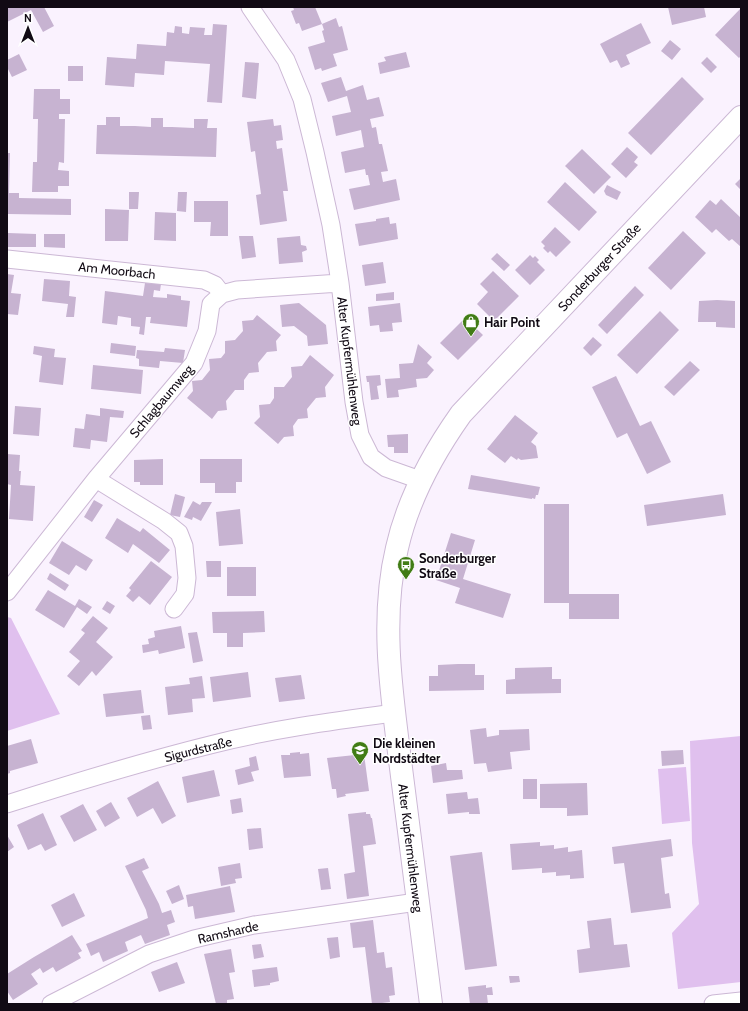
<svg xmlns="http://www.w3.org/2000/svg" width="748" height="1011" font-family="Cabin,sans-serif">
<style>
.green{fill:#e0c0ee}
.building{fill:#c7b3d1}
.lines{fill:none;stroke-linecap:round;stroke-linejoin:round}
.street-casing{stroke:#ccb8d5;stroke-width:19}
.secondary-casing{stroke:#ccb8d5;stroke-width:24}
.street{stroke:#fff;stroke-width:17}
.secondary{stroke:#fff;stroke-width:22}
.labels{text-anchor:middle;stroke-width:3;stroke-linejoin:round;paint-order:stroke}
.street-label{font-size:13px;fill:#110a14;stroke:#fff}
.poi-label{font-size:13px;font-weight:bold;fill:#110a14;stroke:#fff;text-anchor:start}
</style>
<rect width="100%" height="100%" fill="#faf2fe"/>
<path class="green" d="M7 617 11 618 60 714 7 731Z
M741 736V982L678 989 672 933 699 904 692 843 690 741Z
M686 767 690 821 662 824 658 769Z"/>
<path class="building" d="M7 7H44L54 26 43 32 31 10 7 22Z
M293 7H315L322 24 302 31 299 23 296 24 291 11 294 10Z
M668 7H704L706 17 672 25Z
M741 8V56L739 58 715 35Z
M336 18 339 27 342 26 348 50 333 54 337 66 322 71 321 68 315 70 308 47 325 42 322 31 324 30 322 24Z
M641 23 651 43 626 55 630 64 621 68 617 60 610 63 600 44Z
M213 24 227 25 222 103 207 102 210 64 165 61 164 75 135 73 134 87 105 85 107 57 136 59 137 44 166 46 167 32 174 33 175 26 182 27V33L189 34 190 27 205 28 204 35H212Z
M670 40 681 49 672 60 661 51Z
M406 52 410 67 380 74 378 63 386 61 384 57Z
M19 54 27 70 12 77 7 67V60Z
M707 57 717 67 711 73 701 63Z
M245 62 259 63 256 99 242 97Z
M68 66H83V81H68Z
M341 77 346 91 363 85 367 100 379 97 384 116 370 119 372 128 376 127 379 144H382L388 171 381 172 383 182 396 179 400 200 354 210 349 189 370 185 368 175H366L365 169 345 173 341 152 364 147 361 130 336 136 332 116 351 112 347 96 328 102 321 83Z
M682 77 704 99 651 155 628 133Z
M34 89H60V99H70V114H59V119H65L64 163 59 162 58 170 69 171V186H58V192H32L33 162H37L38 119H33Z
M106 117H120V126H135L151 127V118H163V127H172L194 128V119H208L207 128H217L216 157 96 154 97 125H106Z
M273 119 274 126 281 125 283 140 276 141 277 149 282 148 285 169 288 191H283L287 221 260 225 256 195 261 194 257 166 255 151 251 152 247 122Z
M627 147 638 157 634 162 638 165 626 178 611 164Z
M582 149 611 177 594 194 565 166Z
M7 153H10L9 193H19V198L71 199V215L8 214Z
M741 178V190L735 184Z
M565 182 597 212 579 231 547 202Z
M607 185 621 192 617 200 606 195 604 191Z
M129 192H139L138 209H129Z
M178 192H187L186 212 177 211Z
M721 199 741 218V247L732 239 729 241 716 229 712 233 695 217 710 200 716 205Z
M194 201H228V236H210L211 222H194Z
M105 209 129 210 128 241H105Z
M155 212 176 213V241L154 240Z
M389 217 390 224 396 223 398 239 359 246 355 224 376 221V219Z
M555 227 571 242 556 257 550 251 548 253 543 248 545 246 541 242Z
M683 231 706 253 671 290 648 268Z
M8 233 36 234V247H8Z
M44 234H65V248L44 247Z
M239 236H253L256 257 242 259Z
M300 236 301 245 306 246 307 250 302 252 303 262 279 264 277 238Z
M497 253 510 265 504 271 491 259Z
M530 255 533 258 535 256 539 260 537 262 545 270 530 285 515 270Z
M383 262 386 283 365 286 362 265Z
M493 271 519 296 494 321 477 304 488 292 480 284Z
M7 274 14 275 11 293 21 294 18 315 7 314Z
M44 279 70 281 69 296 76 297 74 317H66L68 304 42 301Z
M145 283 161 284 160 291 154 290 153 297 167 298V294L181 296V300L190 301 187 327 150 323 151 317H146L144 335 139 334 140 327 131 326V318L118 316 117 325 102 323 105 291 143 296Z
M635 286 644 295 607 334 598 325Z
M394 292V300L376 301V294Z
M717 300 735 301V328L716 327V322H698L699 301Z
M299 303 326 325 328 344 308 346 307 336 294 326 282 327 280 305Z
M400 303 402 322 392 323 393 331 380 332 379 325 370 326 368 307Z
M660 311 679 330 637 374 617 355Z
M257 315 281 335 276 341 277 351 267 352 258 363 259 372 249 373 244 380V390H235L226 401 227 410 218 411 212 419 187 398 193 391 192 381 202 380 210 370 209 359 221 358 225 353V341L235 340 243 331 242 321 253 320Z
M465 318 483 335 458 360 440 343Z
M593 337 602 345 591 356 583 348Z
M111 343 136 346 135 356 110 353Z
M418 344 432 357 427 363 434 370 427 378 416 379 417 387 398 390 399 397 387 398 385 379 400 378 399 364 413 363Z
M34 346 55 349 54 357 66 358 63 385 39 382 42 356 33 354Z
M165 348 185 350 183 363 160 361 159 368 139 366V359L136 358 137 350 164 352Z
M310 355 334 375 325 387 326 397 316 398 307 409 308 418 298 419 293 426 294 436 284 437 278 444 254 423 260 417 259 405 270 404 274 398V387H284L292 377 291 367 302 366Z
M690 361 700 370 674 396 664 387Z
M93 365 143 370 141 394 91 389Z
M380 375 381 385 377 386 379 399 371 400 369 382H367L366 376Z
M616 376 640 426 651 421 671 462 647 474 627 433 617 438 592 387Z
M15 406 41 408 39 436 13 434Z
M100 408 124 411 123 418 110 417 107 442 91 440 90 449 73 447 75 428 84 429 86 414 100 416Z
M515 415 538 433 531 442 536 446 538 458 521 460 518 458 517 460 511 456 505 463 487 449Z
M408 434V453H394V447H388L387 435Z
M7 454 20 455 19 471H21L20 485 35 486 33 521 9 519 11 485 7 484Z
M163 459V485H140V482H134V460Z
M200 459H242V482H236V493H215V483H200Z
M471 475 540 487 538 495H536L535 499 532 498V499L468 489Z
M175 494 185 497 180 517 170 515Z
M723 494 726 515 647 526 644 505Z
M94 500 103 505 92 522 84 517Z
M193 501 200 505 202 502H212L201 521 193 517 192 520 184 517Z
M544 504H569V594H619V619H569V603H544Z
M240 509 243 544 219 546 216 512Z
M117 518 140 532 143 528 170 550 159 563 133 544 128 553 105 538Z
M451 533 475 540 463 579 511 594 503 618 455 603 460 588 436 580Z
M62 541 93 560 86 571 76 565 69 575 49 563Z
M151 561 172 577 150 605 139 596 133 602 126 596 131 590 129 588Z
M206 561H221V577H207Z
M227 567H256V596H227Z
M50 573 69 585 65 591 47 579Z
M48 590 75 606 79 599 92 607 87 614 77 607 64 628 35 610Z
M107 601 115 606 110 614 102 609Z
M264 611 265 632 243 633V647H227V633H213L212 612Z
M93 616 108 628 96 642 113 657 96 676 92 671 79 686 67 676 80 661 69 652 85 633 81 630Z
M181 626 185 648 159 654 158 650 143 653 142 645 149 644 148 639 155 637 154 631Z
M197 632 203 661 193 663 188 633Z
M458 664H475V675H484V690L429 691V676H438V665Z
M552 667V679H561V693L506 694V680L515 679V668Z
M248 672 251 697 213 702 210 677Z
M301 675 305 699 279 702 275 678Z
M202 676 205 698 192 699 193 712 168 715 165 687 190 684 189 678Z
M141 690 144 713 106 717 103 694Z
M150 715 152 729 143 730 141 716Z
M486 728 487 737 499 735V730L529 729 530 750 510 752 512 769 488 772 486 763 474 764 470 730Z
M31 739 38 763 10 771V773L7 774V746Z
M683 750 684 764 662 766 661 751Z
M300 752V754L309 753 311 776 284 778 281 755H290V753Z
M364 754 369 791 345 794 346 796 337 798 336 789H332L327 758Z
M256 756 259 770 251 772 254 781 238 785 235 770 250 766 249 758Z
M446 763 447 770H462L463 779 433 783 431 766Z
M214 770 220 796 187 803 182 777Z
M523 779H537V799H523Z
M158 781 176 816 162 824 153 808 137 817 127 798Z
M587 783 588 815 567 816V808H540V784Z
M467 792 468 799 478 798 480 814H469V812L448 814 446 794Z
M241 798 243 812 232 814 230 800Z
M111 802 120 818 105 827 96 811Z
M83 804 97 830 74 842 60 816Z
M366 812V814H370L371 818H372L376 844 363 846 369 896 347 899 344 874 355 872 348 814Z
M43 813 57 845 45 851 41 844 28 850 17 825Z
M261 828 263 848 249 850 247 829Z
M7 835 14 847 7 852Z
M671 839 673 856 661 858 665 894 669 893 671 908 631 913 624 863 614 864 612 847Z
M540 842V846L554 845V849L568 847V852L582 850 584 878 570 879V875L556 876V872L542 873V868L512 870 510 844Z
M482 852 497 966 465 970 450 856Z
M144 858 149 868 142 871 159 904 162 913 171 910 175 922 167 925 170 935 145 944 141 935 125 942 128 951 103 962 99 952 91 956 86 944 148 918 146 910 125 866Z
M240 863 242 878 235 879 236 883 221 886 218 867Z
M328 868 331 889 321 890 318 869Z
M179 885 184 899 172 904 166 891Z
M230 886 235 912 195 919 193 906 188 907 186 895Z
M74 893 85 916 62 927 51 905Z
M611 918 614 945 627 944 630 967 579 973 577 950 590 948 587 921Z
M373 920 377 953 384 952 386 968 392 967 395 995 389 996 390 1002 374 1004H372L365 947 353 948 350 923Z
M72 935 82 951 78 953 81 958 56 972 53 967 43 973 40 968 31 974 38 984 13 1000 7 991V974L34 957Z
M338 937 340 957 330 959 327 938Z
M261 944 264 957 254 959 252 945Z
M231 949 235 972 229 973 234 999 227 1000V1003L216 1004 204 954Z
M177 962 185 983 159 992 151 972Z
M277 967 279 981 270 983V985L254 987 252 970Z
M509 976H519L520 982 510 983Z
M486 985V988L492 987 493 995H487L488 1004H470L468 987Z"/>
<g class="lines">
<defs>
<path id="street" d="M250 7 286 60 302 99 315 152 331 225 340 283 354 402 360 435 371 457 386 468 420 480
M7 259 204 280 215 285 222 294
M96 479 164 521 179 533 184 546 187 578 185 594 174 609
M7 592 96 479 194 363 207 331 211 304 222 294 237 290 340 283
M7 804C76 782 145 761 214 744 273 729 334 721 394 713
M51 1004 149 954 194 939 254 925 417 902
M713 1004 741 1001"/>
<path id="secondary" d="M431 1004C421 928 411 852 402 776 393 702 379 623 397 548 408 499 432 455 461 414L741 117"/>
</defs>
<use href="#street" class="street-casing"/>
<use href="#secondary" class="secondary-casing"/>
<use href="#street" class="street"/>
<use href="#secondary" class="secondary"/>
</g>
<defs>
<symbol id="shop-pin" viewBox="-11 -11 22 30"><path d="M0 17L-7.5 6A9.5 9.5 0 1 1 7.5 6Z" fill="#417c15" stroke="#fff"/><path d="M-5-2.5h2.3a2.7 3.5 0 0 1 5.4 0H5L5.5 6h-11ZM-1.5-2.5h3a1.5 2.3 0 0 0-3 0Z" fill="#fff"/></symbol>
<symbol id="bus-pin" viewBox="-11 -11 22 30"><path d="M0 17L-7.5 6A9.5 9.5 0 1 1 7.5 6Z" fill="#417c15" stroke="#fff"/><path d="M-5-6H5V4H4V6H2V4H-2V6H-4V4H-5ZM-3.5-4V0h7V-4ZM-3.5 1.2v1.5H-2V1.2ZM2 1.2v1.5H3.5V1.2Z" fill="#fff"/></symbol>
<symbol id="school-pin" viewBox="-11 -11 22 30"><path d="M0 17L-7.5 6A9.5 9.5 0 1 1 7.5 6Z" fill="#417c15" stroke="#fff"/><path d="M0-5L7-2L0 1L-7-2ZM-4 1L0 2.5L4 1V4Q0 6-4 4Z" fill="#fff"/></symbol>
</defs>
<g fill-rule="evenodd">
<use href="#shop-pin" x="461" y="312" width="20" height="27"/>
<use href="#bus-pin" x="396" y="555" width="20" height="27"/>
<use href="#school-pin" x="350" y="740" width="20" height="27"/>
</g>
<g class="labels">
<g class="street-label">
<text transform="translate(599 267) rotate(-47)" y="5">Sonderburger Straße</text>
<text transform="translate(117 270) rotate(6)" y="5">Am Moorbach</text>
<text transform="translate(350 361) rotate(83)" y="5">Alter Kupfermühlenweg</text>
<text transform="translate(161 401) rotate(-50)" y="5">Schlagbaumweg</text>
<text transform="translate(198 749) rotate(-14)" y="5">Sigurdstraße</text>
<text transform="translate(411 848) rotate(83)" y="5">Alter Kupfermühlenweg</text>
<text transform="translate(228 932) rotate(-13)" y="5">Ramsharde</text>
</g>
<g class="poi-label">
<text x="484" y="327">Hair Point</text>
<text x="419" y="563">Sonderburger<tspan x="419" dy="15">Straße</tspan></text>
<text x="373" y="748">Die kleinen<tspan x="373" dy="15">Nordstädter</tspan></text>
</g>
</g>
<rect width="748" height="1011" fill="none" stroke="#110a14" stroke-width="16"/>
<g transform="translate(28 28)" stroke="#ffffff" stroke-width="3" paint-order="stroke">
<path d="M0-3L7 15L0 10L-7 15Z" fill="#110a14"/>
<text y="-6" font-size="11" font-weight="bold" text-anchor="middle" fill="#110a14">N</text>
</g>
</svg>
